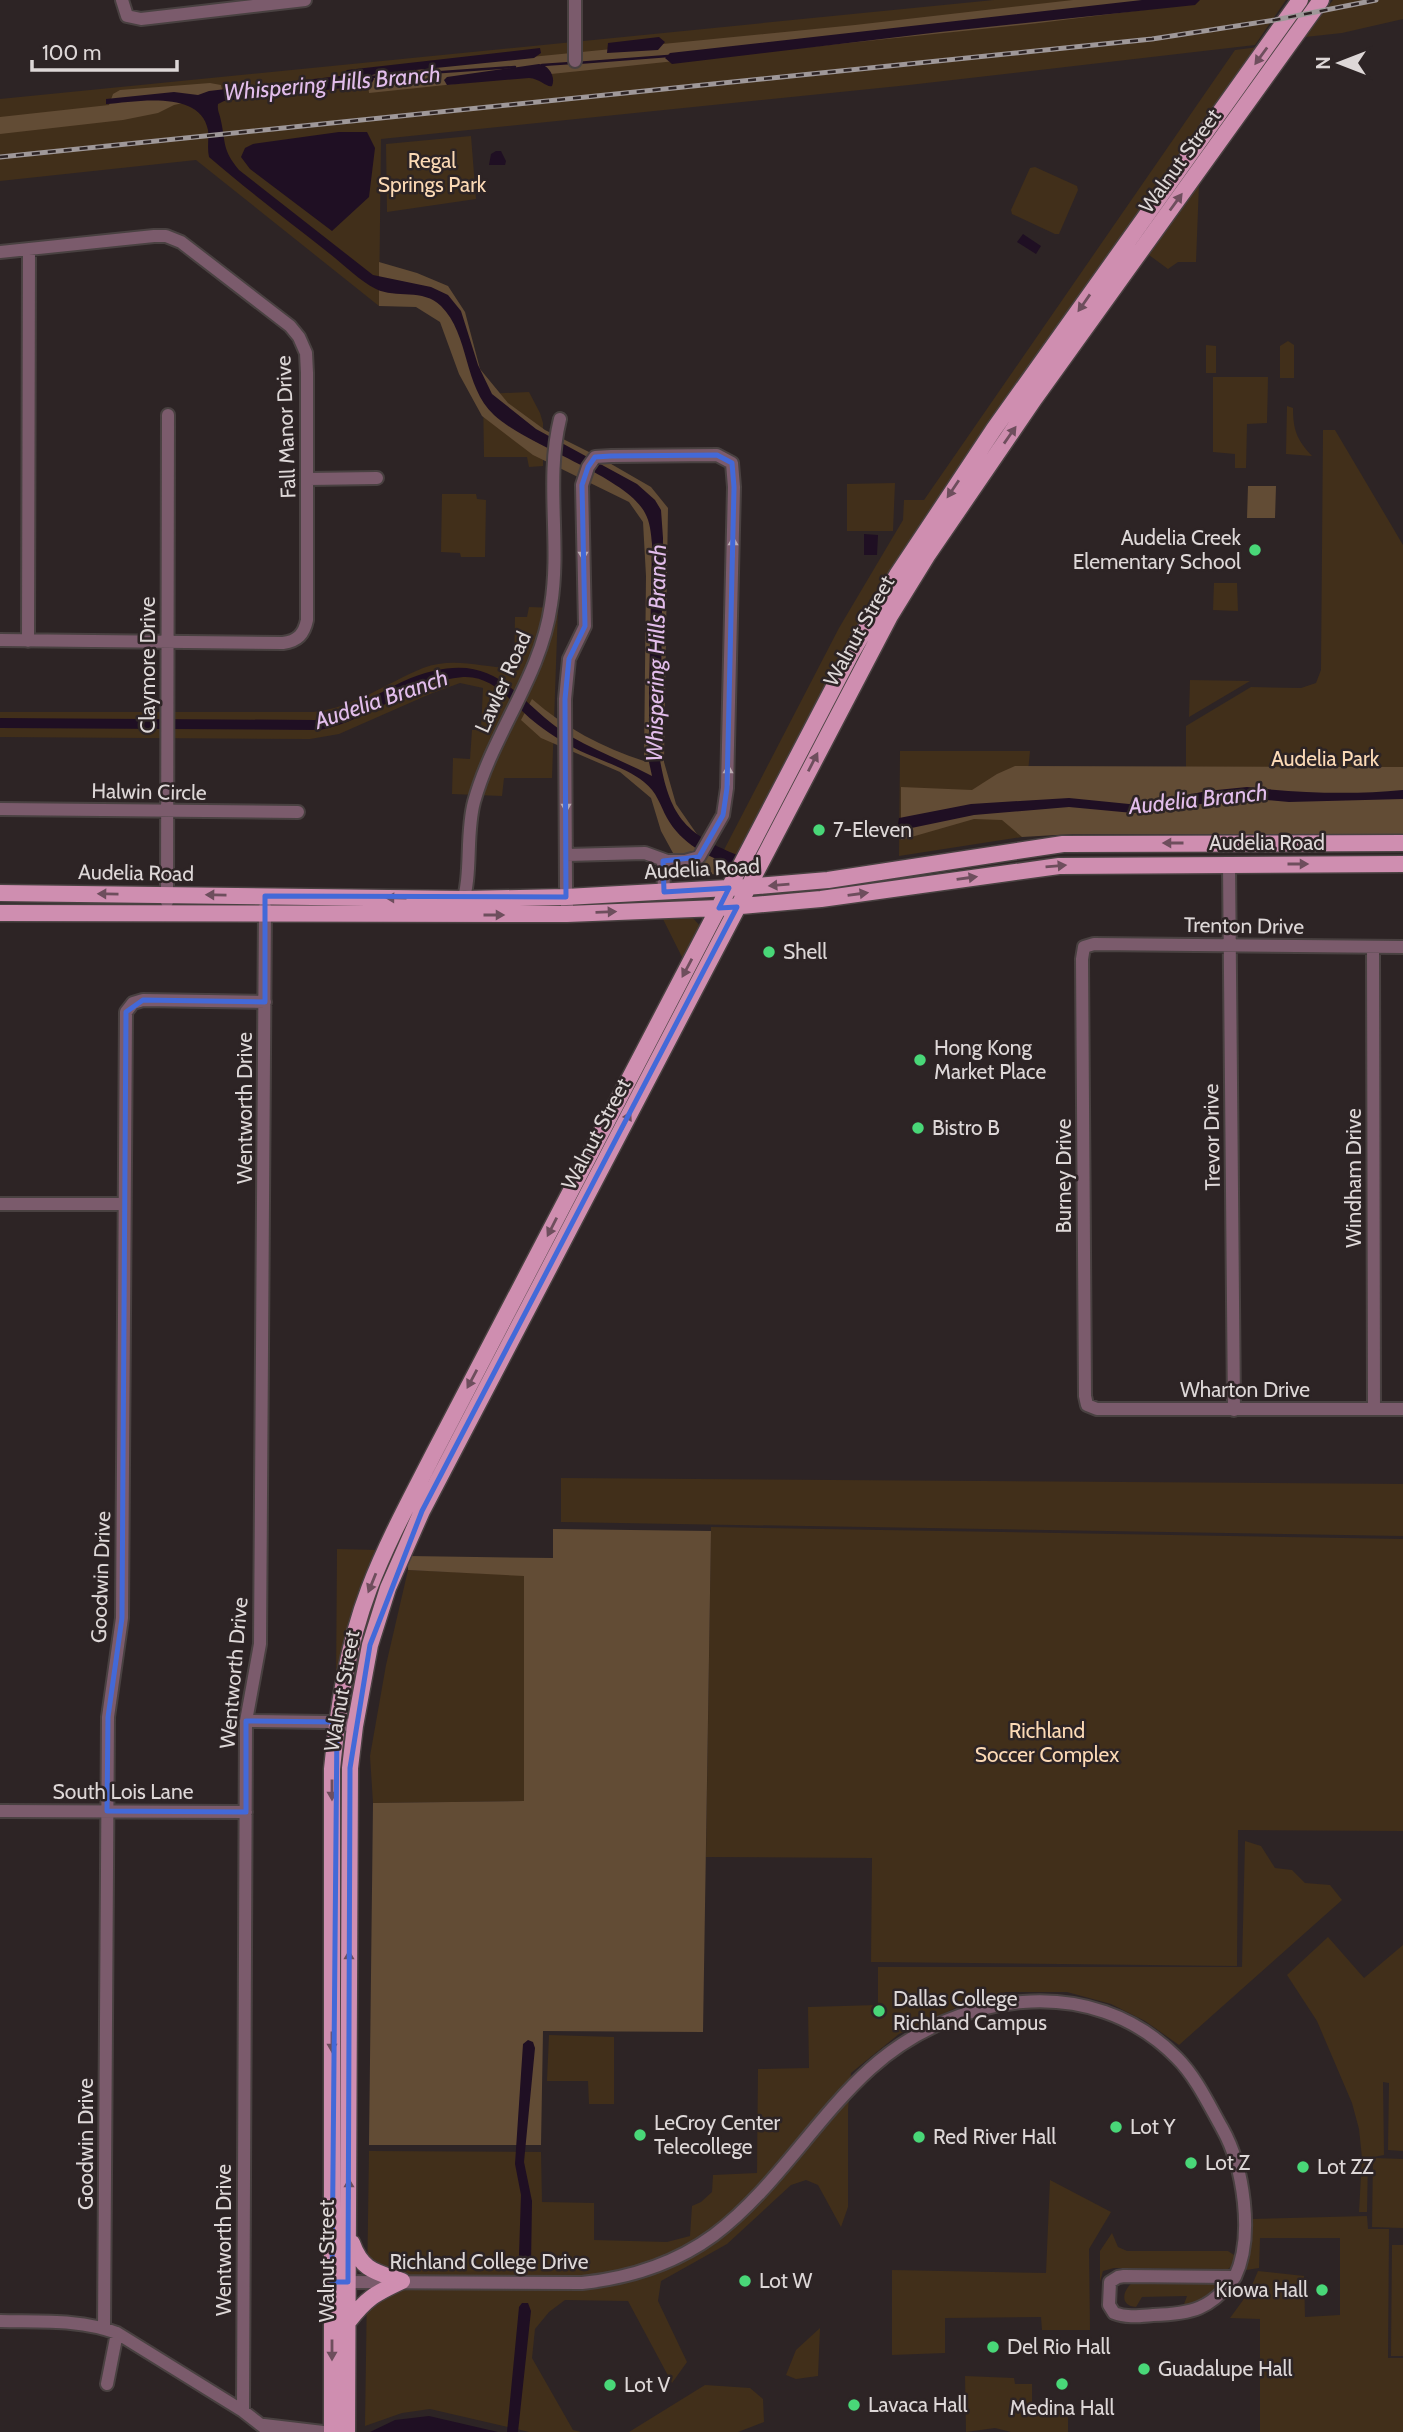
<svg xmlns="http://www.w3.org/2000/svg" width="1403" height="2432" font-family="Cabin,sans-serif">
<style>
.green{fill:#412f1a}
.forest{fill:#624c35}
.water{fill:#1f0f23}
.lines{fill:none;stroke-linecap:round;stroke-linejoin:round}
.stream{stroke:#1f0f23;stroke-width:2.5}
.minor-casing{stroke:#494141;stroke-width:16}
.major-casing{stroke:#494141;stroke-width:19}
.minor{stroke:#7b5b6c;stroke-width:12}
.major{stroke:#cf8eb0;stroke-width:16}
.rail-casing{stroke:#9f9899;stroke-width:5}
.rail{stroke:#2d2425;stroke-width:2.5;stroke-dasharray:8;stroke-linecap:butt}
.oneway{fill:#6e4e5d}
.oneway2{fill:#bbacb2}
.marked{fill:none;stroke:#4369d8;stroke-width:5;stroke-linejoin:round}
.poi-dot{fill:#49d778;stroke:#2d2425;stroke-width:2.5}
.labels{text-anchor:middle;stroke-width:5;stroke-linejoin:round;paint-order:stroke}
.park-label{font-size:21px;fill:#fbd9b5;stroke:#2d2425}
.street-label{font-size:21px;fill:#ddd7d7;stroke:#2d2425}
.poi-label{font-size:21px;fill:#ddd7d7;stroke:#2d2425;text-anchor:start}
.water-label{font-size:23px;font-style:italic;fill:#e2bdeb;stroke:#2d2425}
</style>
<rect width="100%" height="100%" fill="#2d2425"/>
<path class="green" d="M994 0H1286L1255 45 909 85 381 139 379 306 196 160 0 181V99Z
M1333 0H1403V19L1342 33 1305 37Z
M1259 47 934 507 729 872 713 871 839 628 903 520 904 500H924L1235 50Z
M471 136 476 199 387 212 386 144Z
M1035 167 1077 186 1078 190 1059 234H1055L1012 214 1011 210 1030 168Z
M1199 184 1196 262H1178L1168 269 1149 255Z
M1288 341 1294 345V378H1280V346Z
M1206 345 1216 346V373H1206Z
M1213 377H1268L1267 423 1247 424 1246 468H1235V454L1213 452Z
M529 392 540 413 543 423V466L529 467 527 457H484L483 394Z
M1287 406 1293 408C1293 430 1297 440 1312 456L1286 454Z
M1323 430H1335L1403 545V834H1186V726L1251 687 1301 688 1316 683 1321 670Z
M895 483 893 531H847V484Z
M442 494H476L477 499 486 500 485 557H461L460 553 441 552Z
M1214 583H1237L1238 611 1213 610Z
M529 607 558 608 552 778H504L502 796 452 794 453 758 470 759 472 730H481L483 688 460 683 430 694 339 734 310 739 0 737V712H313C354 708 386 683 423 668 454 656 483 668 514 668L515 617H527Z
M1190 680 1250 681 1189 717Z
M900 751H1030L1022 837 899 856Z
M662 917H692L701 927 684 961Z
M561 1478 1403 1484V1536L561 1522Z
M711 1527 1403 1539V1831L1238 1830 1237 1966 871 1962 872 1858 706 1857Z
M337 1549 378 1550C356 1595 346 1640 336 1689Z
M408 1570 524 1575V1801L373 1803 370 1756 386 1665Z
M1245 1841 1261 1846 1275 1868 1292 1870 1305 1883 1330 1885 1342 1900 1179 2045 1145 2021 1111 2004 1067 1992H1006L958 2007 899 2034 851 2073 848 2110V2207L841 2227 818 2185 806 2180 791 2185 727 2244 661 2281 658 2301 687 2362 672 2383 628 2301 565 2300 549 2312 535 2329 532 2358 573 2430 581 2432H529L430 2409 402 2413 365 2426 369 2151 541 2152 542 2202 594 2203V2240L667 2242 690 2236 692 2206 701 2202 712 2192 713 2175 757 2173 758 2069 809 2068 808 2007 878 2005V1967H1242Z
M1328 1937 1364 1978 1403 1945V2151L1388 2150 1389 2083 1383 2082 1384 2155 1368 2158 1367 2212H1359L1362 2158 1359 2129 1352 2103 1317 2021 1287 1975Z
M549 2035 614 2037V2104H589L588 2081H547Z
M1373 2158 1403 2159V2228L1372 2227Z
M1050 2180 1111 2212 1089 2249 1090 2330H1042L1041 2317 945 2318V2353L892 2355V2270L1046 2273Z
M1367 2216 1368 2229H1389L1388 2358H1403V2432H1260V2319L1230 2318 1249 2292 1258 2271 1304 2276 1305 2317 1340 2315V2238H1260L1259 2268 1246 2270 1252 2219Z
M1112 2233 1118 2247 1127 2251H1228L1234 2255V2264L1228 2269 1114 2268 1103 2271 1100 2282V2251Z
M1392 2245H1403V2356H1391Z
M1132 2283H1217L1218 2285C1211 2298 1197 2305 1183 2307L1187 2296 1142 2297 1136 2307C1120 2306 1122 2291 1132 2283Z
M820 2328 818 2376 796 2379 786 2375 796 2350Z
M965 2376 1014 2378 1015 2384H1032V2404L1068 2406V2432H1011L995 2428 966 2432Z
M705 2385 750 2388 763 2399 764 2422 738 2432H629Z"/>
<path class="forest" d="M1073 0H1193L1191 4 1039 23 369 93 367 73 855 25Z
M210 83 221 85 223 94 174 105 158 113 123 120 0 134V117L109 105 113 94 120 90Z
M379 262 417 273 448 286 465 312 480 369 508 403 545 430 599 457 651 487 668 508 664 762 676 804 701 840 732 856 723 874 685 875 661 831 651 798 620 772 541 738 521 720 532 699C564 727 603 748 644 761L646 576 643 522 629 502 533 455 482 416 459 374 440 322 416 307 379 306Z
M1248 486H1276L1275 518H1247Z
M1015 766 1403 767V834H1073L1022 837 1002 820 974 819 901 840V787L972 790 997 774Z
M553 1529 711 1531 703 2032 543 2031 541 2145H369L373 1803 524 1801V1576L408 1570V1556L553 1558Z"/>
<path class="water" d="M1142 0H1200L1195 5 940 32 672 64 665 58 670 53Z
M659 37 665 42 658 50 607 53 608 43Z
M540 48 541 53 534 58 376 74 372 75 374 79 372 83 362 86 224 101 218 104C217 111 220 114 221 121 226 144 222 149 239 170L373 275 431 287 448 295 461 311 478 365 492 394 536 429 637 484 655 500 661 510 663 538 660 760C670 818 687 835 740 856L734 865C708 858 681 843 667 818 660 805 657 792 644 782 628 769 607 763 587 754 569 746 553 736 537 724 514 707 496 675 463 677 411 681 371 720 320 730L0 728V718L315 720C358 713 391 680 433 671 503 654 519 706 570 736 596 751 625 762 652 776L649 762V692L652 544C651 533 650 522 645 513 627 477 527 446 494 415 463 386 470 335 441 306 423 288 396 299 376 289 358 280 341 262 325 250 286 219 246 189 209 157 207 148 209 139 208 130 200 89 135 102 106 104V99L174 92 198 95 209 91 340 76 347 70Z
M539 64C549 65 556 77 552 86 547 88 541 79 529 78L447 85 444 80 447 77Z
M339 132H367L375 148 369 197 332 231 250 169 241 157 245 148 253 144Z
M496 151H501L506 161 505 165H489L491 154Z
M1023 234 1041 246 1036 254 1017 242Z
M864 534 878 535 877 555H864Z
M1247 787C1299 793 1351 795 1403 790V799L1289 802 1247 798 1133 813 1069 807 974 815 897 831 899 818 971 804 1069 798 1129 804 1151 802 1207 791Z
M528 2040 533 2042 535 2048 524 2162 532 2201 531 2265 529 2267 522 2266 519 2255 521 2195 515 2164 523 2044Z
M522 2303H528L531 2311 518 2432H507L519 2307Z
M429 2416 498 2432H370L395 2420Z"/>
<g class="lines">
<path class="stream" d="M577 63 668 56
M542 65 571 63
M371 77 515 67"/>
<defs>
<path id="minor" d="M122 0 127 16 141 19 305 0
M575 61V0
M0 252 154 236H166L181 242 290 326 299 337 306 353 307 373V620C304 634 298 641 283 643L0 640
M308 479 377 478
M28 641 29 249
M0 809 298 812
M566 855 645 853 667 861H685L699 857 723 815 727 788 734 487 732 463 717 455 611 456 595 457 588 467 582 485 585 626 569 659 565 699 566 886 567 906
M663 860 664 892
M1229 864 1234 1410
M167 902 168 415
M461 908C473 875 465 836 474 802 493 733 541 676 551 605 561 543 545 480 560 419
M1373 947 1374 1409
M1403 947 1094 944 1084 947 1082 959 1085 1396 1087 1405 1097 1409H1403
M0 1204H124
M246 1721 329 1722 355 1726
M0 1811 246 1812
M1124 2276 1235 2277C1211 2309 1192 2314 1153 2315 1140 2316 1127 2318 1114 2313L1109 2305 1110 2282 1118 2277Z
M339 2282 582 2283C629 2278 676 2263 714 2235 775 2189 814 2120 870 2069 954 1993 1091 1970 1177 2058 1196 2077 1209 2105 1222 2128 1244 2167 1254 2237 1235 2277
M0 2321C40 2322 80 2319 117 2333L243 2411 270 2432
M104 2328 108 1717 122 1618 126 1012 133 1003 143 1000 265 1002
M107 2384 117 2333
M243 2411 246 1721 260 1644 265 907
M264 2425 323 2432"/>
<path id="major" d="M0 893 465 899 566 897 746 887 828 880 1063 844 1403 843
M0 913 567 914 719 908 821 899 1059 866 1403 864
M352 2243C362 2271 376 2272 402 2281
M348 2322C367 2298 374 2294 402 2281
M332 2432V1769C338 1708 347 1647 369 1589 387 1542 411 1498 434 1453L851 654 897 575 994 429 1300 0
M347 2432 350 1768 355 1726 370 1645 388 1588 422 1511 890 616 927 556 1035 398 1321 0"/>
</defs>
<use href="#minor" class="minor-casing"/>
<use href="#major" class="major-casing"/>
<use href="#minor" class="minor"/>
<use href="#major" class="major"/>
<defs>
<path id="rail" d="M0 157 1152 39 1275 20 1376 0"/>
</defs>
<use href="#rail" class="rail-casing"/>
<use href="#rail" class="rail"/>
</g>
<defs><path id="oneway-solid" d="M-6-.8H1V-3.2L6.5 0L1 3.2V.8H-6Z" transform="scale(1.75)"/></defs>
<g class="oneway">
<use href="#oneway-solid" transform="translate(1261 56) rotate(126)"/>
<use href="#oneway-solid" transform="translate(1176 202) rotate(-54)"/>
<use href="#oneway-solid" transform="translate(1084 303) rotate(125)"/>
<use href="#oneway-solid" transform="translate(1010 435) rotate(-55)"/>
<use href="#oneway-solid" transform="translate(953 489) rotate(124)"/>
<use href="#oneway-solid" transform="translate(813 762) rotate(-63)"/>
<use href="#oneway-solid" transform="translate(1173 843) rotate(180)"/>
<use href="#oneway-solid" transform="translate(1298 864)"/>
<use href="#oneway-solid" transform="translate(1056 866) rotate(-5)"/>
<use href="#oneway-solid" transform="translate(967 878) rotate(-8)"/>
<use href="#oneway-solid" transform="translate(779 885) rotate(175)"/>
<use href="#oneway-solid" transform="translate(108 894) rotate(-179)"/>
<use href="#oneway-solid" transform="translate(858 894) rotate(-8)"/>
<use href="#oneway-solid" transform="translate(216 895) rotate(-179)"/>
<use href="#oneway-solid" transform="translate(396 898) rotate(-179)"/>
<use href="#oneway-solid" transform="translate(606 912) rotate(-2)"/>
<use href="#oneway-solid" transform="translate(494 915)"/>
<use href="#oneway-solid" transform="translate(687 968) rotate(118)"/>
<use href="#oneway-solid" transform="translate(626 1121) rotate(-63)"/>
<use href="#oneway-solid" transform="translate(552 1227) rotate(117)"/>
<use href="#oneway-solid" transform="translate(472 1379) rotate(118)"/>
<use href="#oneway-solid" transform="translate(372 1583) rotate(112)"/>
<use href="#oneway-solid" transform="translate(332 1790) rotate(90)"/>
<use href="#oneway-solid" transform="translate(349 1961) rotate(-90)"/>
<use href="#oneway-solid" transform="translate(332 2042) rotate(90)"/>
<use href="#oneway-solid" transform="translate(349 2189) rotate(-90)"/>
<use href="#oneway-solid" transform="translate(332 2350) rotate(90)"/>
</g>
<g class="oneway2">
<use href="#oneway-solid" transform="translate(733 547) rotate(-89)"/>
<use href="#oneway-solid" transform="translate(583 550) rotate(89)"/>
<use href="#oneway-solid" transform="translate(728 775) rotate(-89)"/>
<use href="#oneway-solid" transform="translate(566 802) rotate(90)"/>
</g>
<path class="marked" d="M717 455 732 463 734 487 727 788 723 815 699 857 663 861 664 892 729 888 719 908 737 907 422 1511 370 1645 350 1768 348 2282H332L337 1722 246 1721V1812L107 1811 108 1717 122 1618 126 1012 143 1000 265 1002V896L566 897 565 699 569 659 585 626 582 485 588 467 595 457 611 456Z"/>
<g class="poi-dot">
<circle cx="1255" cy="550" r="7"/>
<circle cx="819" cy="830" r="7"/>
<circle cx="769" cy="952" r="7"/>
<circle cx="920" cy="1060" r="7"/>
<circle cx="918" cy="1128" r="7"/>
<circle cx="879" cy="2011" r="7"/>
<circle cx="1116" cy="2127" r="7"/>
<circle cx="640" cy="2135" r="7"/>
<circle cx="919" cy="2137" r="7"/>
<circle cx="1191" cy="2163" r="7"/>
<circle cx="1303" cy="2167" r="7"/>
<circle cx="745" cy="2281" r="7"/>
<circle cx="1322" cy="2290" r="7"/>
<circle cx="993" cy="2347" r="7"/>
<circle cx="1144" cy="2369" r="7"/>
<circle cx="1062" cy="2384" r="7"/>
<circle cx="610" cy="2385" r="7"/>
<circle cx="854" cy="2405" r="7"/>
</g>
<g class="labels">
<g class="park-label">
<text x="432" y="168">Regal<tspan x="432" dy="24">Springs Park</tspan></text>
<text x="1325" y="766">Audelia Park</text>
<text x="1047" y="1738">Richland<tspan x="1047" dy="24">Soccer Complex</tspan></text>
</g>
<g class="street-label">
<text transform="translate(1180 161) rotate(-54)" y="7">Walnut Street</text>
<text transform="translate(286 427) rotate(-92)" y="7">Fall Manor Drive</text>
<text transform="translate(859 631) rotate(-61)" y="7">Walnut Street</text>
<text transform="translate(148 665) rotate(-90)" y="7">Claymore Drive</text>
<text transform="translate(503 682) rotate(-66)" y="7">Lawler Road</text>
<text transform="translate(149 792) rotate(1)" y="7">Halwin Circle</text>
<text x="1267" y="850">Audelia Road</text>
<text transform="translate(702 869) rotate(-3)" y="7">Audelia Road</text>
<text transform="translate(136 873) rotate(1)" y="7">Audelia Road</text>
<text transform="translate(1244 926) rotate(1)" y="7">Trenton Drive</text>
<text transform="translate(245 1108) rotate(-90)" y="7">Wentworth Drive</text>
<text transform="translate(596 1134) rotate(-62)" y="7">Walnut Street</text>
<text transform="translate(1212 1137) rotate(-91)" y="7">Trevor Drive</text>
<text transform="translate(1064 1176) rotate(-90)" y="7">Burney Drive</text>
<text transform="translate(1354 1178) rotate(-90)" y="7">Windham Drive</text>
<text x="1245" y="1397">Wharton Drive</text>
<text transform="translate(101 1577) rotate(-88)" y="7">Goodwin Drive</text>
<text transform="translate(234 1673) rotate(-85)" y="7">Wentworth Drive</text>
<text transform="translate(342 1691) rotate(-80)" y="7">Walnut Street</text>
<text x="123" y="1799">South Lois Lane</text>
<text transform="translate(86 2144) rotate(-90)" y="7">Goodwin Drive</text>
<text transform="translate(224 2240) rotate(-90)" y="7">Wentworth Drive</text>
<text transform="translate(327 2261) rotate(-90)" y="7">Walnut Street</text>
<text x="489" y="2269">Richland College Drive</text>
</g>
<g class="poi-label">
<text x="1241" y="545" text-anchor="end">Audelia Creek<tspan x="1241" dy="24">Elementary School</tspan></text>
<text x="833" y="837">7-Eleven</text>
<text x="783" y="959">Shell</text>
<text x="934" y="1055">Hong Kong<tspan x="934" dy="24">Market Place</tspan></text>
<text x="932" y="1135">Bistro B</text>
<text x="893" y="2006">Dallas College<tspan x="893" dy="24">Richland Campus</tspan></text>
<text x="654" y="2130">LeCroy Center<tspan x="654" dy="24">Telecollege</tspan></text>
<text x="1130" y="2134">Lot Y</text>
<text x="933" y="2144">Red River Hall</text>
<text x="1205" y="2170">Lot Z</text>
<text x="1317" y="2174">Lot ZZ</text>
<text x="759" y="2288">Lot W</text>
<text x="1308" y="2297" text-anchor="end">Kiowa Hall</text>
<text x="1007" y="2354">Del Rio Hall</text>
<text x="1158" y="2376">Guadalupe Hall</text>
<text x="624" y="2392">Lot V</text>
<text x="868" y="2412">Lavaca Hall</text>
<text x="1062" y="2415" text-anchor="middle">Medina Hall</text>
</g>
<g class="water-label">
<text transform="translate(332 83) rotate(-5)" y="8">Whispering Hills Branch</text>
<text transform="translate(656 653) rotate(-89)" y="8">Whispering Hills Branch</text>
<text transform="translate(381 699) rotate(-19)" y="8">Audelia Branch</text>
<text transform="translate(1198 799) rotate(-6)" y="8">Audelia Branch</text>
</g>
</g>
<g transform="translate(1340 63) rotate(270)" stroke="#2d2425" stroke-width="5" paint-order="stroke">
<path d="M0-5L12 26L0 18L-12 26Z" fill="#ddd7d7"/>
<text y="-10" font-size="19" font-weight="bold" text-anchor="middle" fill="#ddd7d7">N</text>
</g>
<path d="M32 60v10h145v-10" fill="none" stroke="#ddd7d7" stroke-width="3.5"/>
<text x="42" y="60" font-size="21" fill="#ddd7d7" stroke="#2d2425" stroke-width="5" paint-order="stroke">100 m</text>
</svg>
